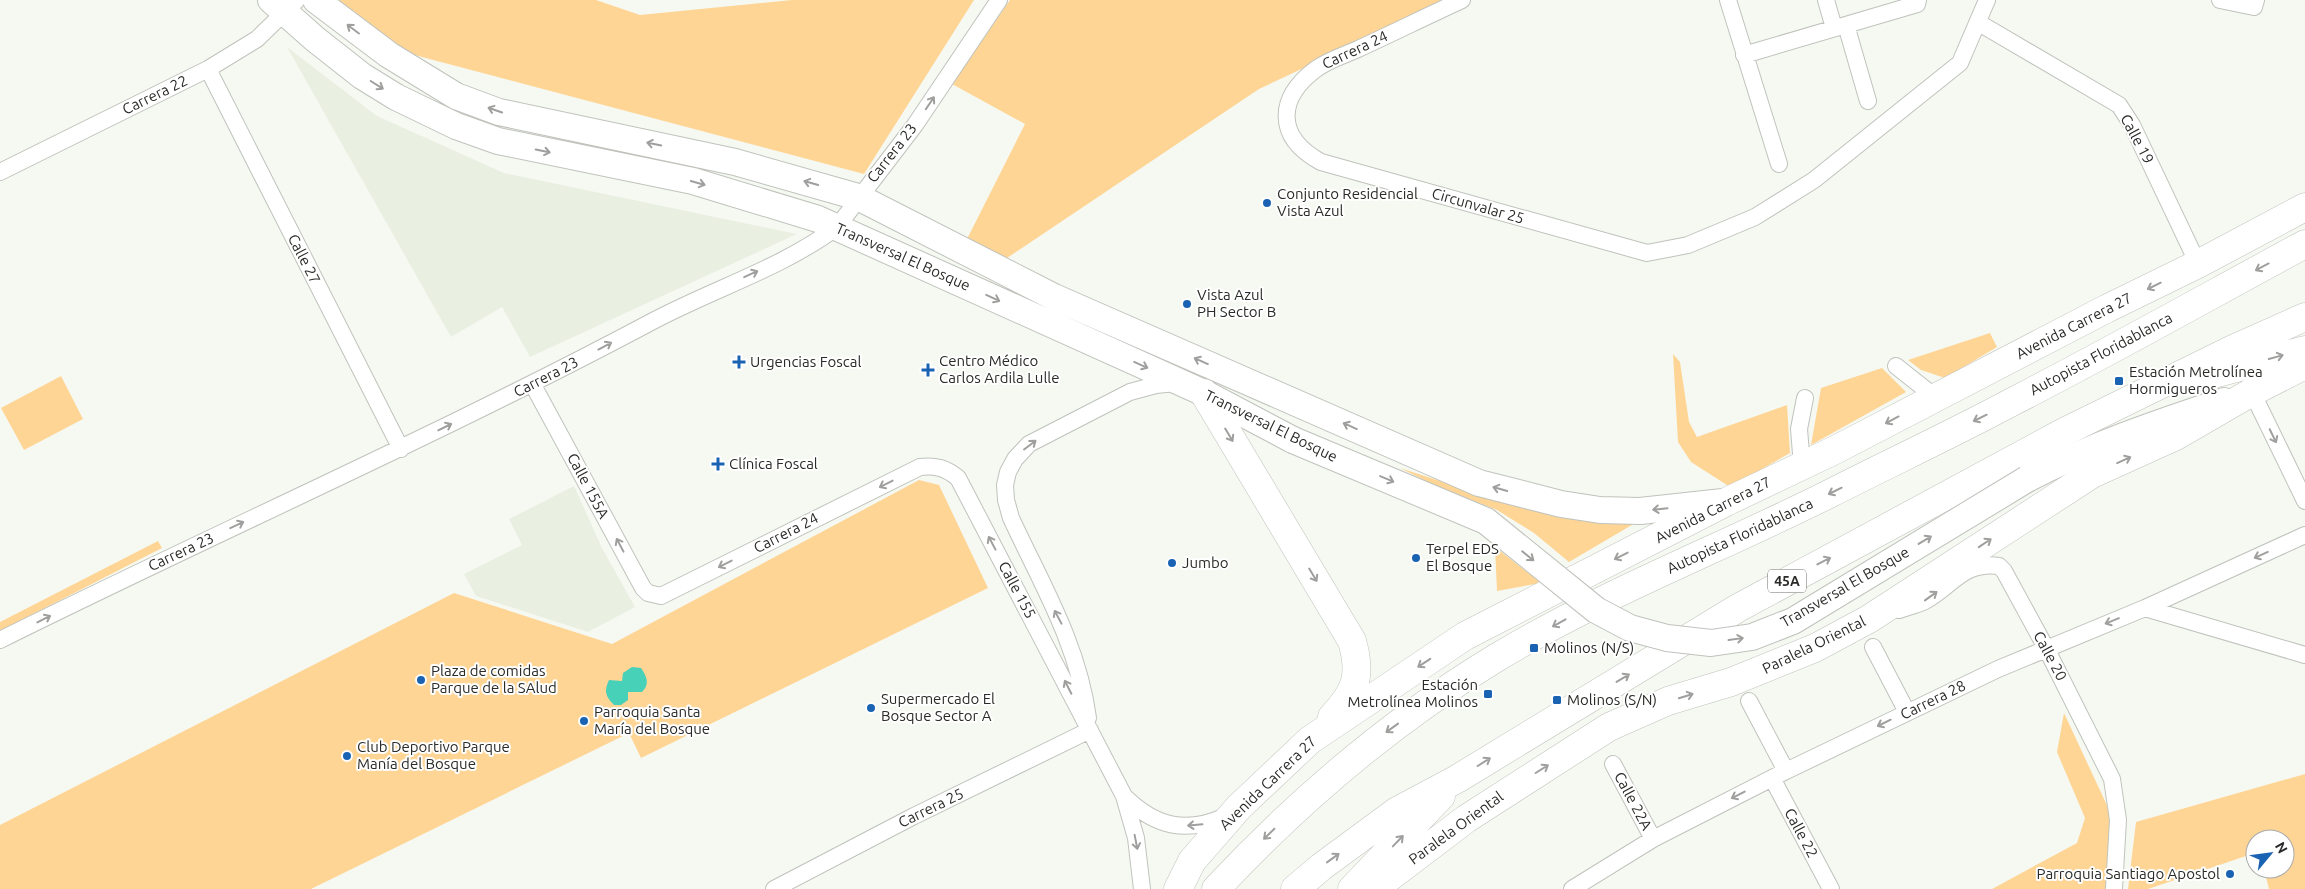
<svg xmlns="http://www.w3.org/2000/svg" width="2305" height="889" font-family="Ubuntu,sans-serif">
<style>
.built{fill:#e9f0e2}
.green{fill:#fed595}
.water{fill:#48d1b9}
.lines{fill:none;stroke-linecap:round;stroke-linejoin:round}
.street-casing{stroke:#bfc3bc;stroke-width:18}
.primary-casing{stroke:#bfc3bc;stroke-width:28}
.highway-casing{stroke:#bfc3bc;stroke-width:29}
.street{stroke:#fff;stroke-width:16}
.primary{stroke:#fff;stroke-width:26}
.highway{stroke:#fff;stroke-width:28}
.primary-bridge-casing{stroke:#bfc3bc;stroke-width:28;stroke-linecap:butt}
.primary-bridge{stroke:#fff;stroke-width:26}
.oneway{stroke:#9fa09e}
.poi-dot{fill:#1a62b2;stroke:#fff;stroke-width:2}
.labels{text-anchor:middle;stroke-width:4;stroke-linejoin:round;paint-order:stroke}
.shield{fill:#fff;stroke:#6a6b68;stroke-width:1}
.shield-label{font-size:14px;font-weight:bold;fill:#2a2b28}
.street-label{font-size:15px;fill:#2a2b28;stroke:#fff}
.poi-label{font-size:15px;fill:#2a2b28;stroke:#fff;text-anchor:start}
</style>
<rect width="100%" height="100%" fill="#f6f9f2"/>
<path class="built" d="M287 47 377 116 504 173 797 234 530 357 502 307 451 337Z
M574 486 602 548 635 607 588 632 476 596 464 574 522 545 509 519Z"/>
<path class="green" d="M333 0H596L640 15 792 0H974L864 174 403 52Z
M1010 0H1449L1259 89 1007 258 965 243 1025 124 952 84Z
M1990 333 1997 347 1945 378 1921 370 1908 360Z
M1673 354 1680 362 1689 422 1697 437 1787 405 1790 453 1730 487 1691 462 1678 442Z
M1882 368 1906 392 1811 445 1821 388Z
M61 376 83 419 24 450 1 408Z
M1400 468 1477 493 1642 519 1569 562 1534 533 1497 510 1436 486Z
M919 480 939 485 988 588 641 758 629 733 311 889H0V825L454 593 612 644Z
M158 541 162 548 0 631V622Z
M1495 547 1541 583 1497 591Z
M2064 713 2112 816 2111 889H1992L2077 843 2085 818 2057 752Z
M2305 774V889H2269L2264 869H2285V839H2255V853L2148 889H2128L2136 822Z"/>
<path class="water" d="M632 667 641 668C647 677 650 684 642 692H628V700L621 705H614C605 696 604 691 609 680L622 681 623 673Z"/>
<g class="lines">
<defs>
<path id="street" d="M1462 0C1427 16 1393 33 1358 49 1345 55 1328 60 1316 69 1277 98 1275 137 1321 162L1647 253 1688 245 1755 217 1814 180 1960 63 1987 0
M1728 0 1779 164
M1826 0 1834 28
M2220 0 2254 7 2256 0
M1979 23 2119 105 2132 125 2198 264
M1846 25 1868 101
M1744 55 1917 4 1918 0
M208 69 401 449
M0 172 208 69 257 39 297 0
M1896 366 1935 397
M533 385 643 588 648 593 661 596 920 467C935 465 946 468 958 478L1124 796 1136 838 1142 889
M2252 392 2305 501
M1802 466 1799 429 1805 398
M2145 608 2305 655
M1899 610C1907 607 1917 605 1925 601 1952 586 1964 561 1999 566L2004 571 2046 648 2112 779 2118 820 2114 889
M0 640C217 532 439 435 653 321 713 289 782 268 837 227L915 125 999 0
M1873 647 1907 712
M1749 701 1786 771
M1088 718C1078 644 1042 585 1011 518L1006 500 1005 485 1008 472 1015 459 1029 444 1130 392 1156 385 1175 383
M1613 764 1653 839
M1772 778 1831 889
M1126 798C1156 827 1187 834 1226 816
M774 889 914 816 1090 730
M1572 889 1653 839 1786 771 1998 669 2145 608 2305 535"/>
<path id="primary" d="M271 0 315 39 362 76 396 97 456 126 498 141 693 181 818 219 1204 393 1293 440
M316 0 389 55 456 96 499 112 735 162 858 197 1054 297 1479 483 1561 504 1600 510 1640 511 1723 502
M2027 479C2090 446 2157 423 2224 401"/>
<path id="highway" d="M2202 377 2305 350
M1204 393 1352 641C1362 675 1356 692 1332 717
M1178 889 1192 861 1239 807 1310 740 1465 636 1726 502 1835 450 2106 309 2198 264 2305 207
M1216 889C1299 800 1392 721 1496 658 1602 594 1719 549 1829 494 1890 463 1952 434 2012 402 2111 351 2207 297 2305 244
M1295 889 1321 867 1397 811 1457 779 1738 608 2064 432 2233 349 2305 317
M1352 889 1441 796
M1374 889 1466 819 1609 727 1668 701 1731 682 1815 648 1869 619 2092 474 2176 436 2252 392 2305 365"/>
</defs>
<use href="#street" class="street-casing"/>
<use href="#primary" class="primary-casing"/>
<use href="#highway" class="highway-casing"/>
<use href="#street" class="street"/>
<use href="#primary" class="primary"/>
<use href="#highway" class="highway"/>
<defs>
<path id="primary-bridge" d="M1293 440 1486 521 1596 610 1630 628 1667 638 1711 643 1752 637 1793 621 2027 479"/>
</defs>
<use href="#primary-bridge" class="primary-bridge-casing"/>
<use href="#primary-bridge" class="primary-bridge"/>
</g>
<defs><path id="oneway-shaft" d="M-6 0H5M1.5-3L5.5 0L1.5 3" fill="none" stroke-width="1.6" stroke-linecap="round" stroke-linejoin="round" transform="scale(1.25)"/></defs>
<g class="oneway">
<use href="#oneway-shaft" transform="translate(353 29) rotate(-143)"/>
<use href="#oneway-shaft" transform="translate(377 85) rotate(32)"/>
<use href="#oneway-shaft" transform="translate(930 103) rotate(-56)"/>
<use href="#oneway-shaft" transform="translate(495 110) rotate(-161)"/>
<use href="#oneway-shaft" transform="translate(654 144) rotate(-169)"/>
<use href="#oneway-shaft" transform="translate(543 151) rotate(12)"/>
<use href="#oneway-shaft" transform="translate(698 183) rotate(16)"/>
<use href="#oneway-shaft" transform="translate(811 183) rotate(-164)"/>
<use href="#oneway-shaft" transform="translate(2262 267) rotate(152)"/>
<use href="#oneway-shaft" transform="translate(751 274) rotate(-24)"/>
<use href="#oneway-shaft" transform="translate(2154 286) rotate(154)"/>
<use href="#oneway-shaft" transform="translate(993 298) rotate(25)"/>
<use href="#oneway-shaft" transform="translate(605 346) rotate(-28)"/>
<use href="#oneway-shaft" transform="translate(2276 357) rotate(-15)"/>
<use href="#oneway-shaft" transform="translate(1201 361) rotate(-156)"/>
<use href="#oneway-shaft" transform="translate(1141 365) rotate(24)"/>
<use href="#oneway-shaft" transform="translate(1980 418) rotate(154)"/>
<use href="#oneway-shaft" transform="translate(1892 420) rotate(152)"/>
<use href="#oneway-shaft" transform="translate(1350 426) rotate(-156)"/>
<use href="#oneway-shaft" transform="translate(445 427) rotate(-26)"/>
<use href="#oneway-shaft" transform="translate(1229 435) rotate(59)"/>
<use href="#oneway-shaft" transform="translate(2273 436) rotate(64)"/>
<use href="#oneway-shaft" transform="translate(1030 445) rotate(-37)"/>
<use href="#oneway-shaft" transform="translate(2124 460) rotate(-24)"/>
<use href="#oneway-shaft" transform="translate(1387 479) rotate(23)"/>
<use href="#oneway-shaft" transform="translate(886 484) rotate(153)"/>
<use href="#oneway-shaft" transform="translate(1500 489) rotate(-164)"/>
<use href="#oneway-shaft" transform="translate(1835 491) rotate(154)"/>
<use href="#oneway-shaft" transform="translate(1660 509) rotate(174)"/>
<use href="#oneway-shaft" transform="translate(237 525) rotate(-25)"/>
<use href="#oneway-shaft" transform="translate(1925 540) rotate(-31)"/>
<use href="#oneway-shaft" transform="translate(992 543) rotate(-118)"/>
<use href="#oneway-shaft" transform="translate(1985 543) rotate(-34)"/>
<use href="#oneway-shaft" transform="translate(620 545) rotate(-118)"/>
<use href="#oneway-shaft" transform="translate(2261 555) rotate(156)"/>
<use href="#oneway-shaft" transform="translate(1528 556) rotate(39)"/>
<use href="#oneway-shaft" transform="translate(1621 556) rotate(153)"/>
<use href="#oneway-shaft" transform="translate(1824 561) rotate(-27)"/>
<use href="#oneway-shaft" transform="translate(725 564) rotate(153)"/>
<use href="#oneway-shaft" transform="translate(1313 575) rotate(59)"/>
<use href="#oneway-shaft" transform="translate(1931 596) rotate(-36)"/>
<use href="#oneway-shaft" transform="translate(1058 617) rotate(-118)"/>
<use href="#oneway-shaft" transform="translate(44 619) rotate(-27)"/>
<use href="#oneway-shaft" transform="translate(2112 621) rotate(158)"/>
<use href="#oneway-shaft" transform="translate(1559 623) rotate(151)"/>
<use href="#oneway-shaft" transform="translate(1736 639) rotate(-8)"/>
<use href="#oneway-shaft" transform="translate(1424 663) rotate(147)"/>
<use href="#oneway-shaft" transform="translate(1623 678) rotate(-31)"/>
<use href="#oneway-shaft" transform="translate(1068 687) rotate(-117)"/>
<use href="#oneway-shaft" transform="translate(1686 696) rotate(-17)"/>
<use href="#oneway-shaft" transform="translate(1884 723) rotate(154)"/>
<use href="#oneway-shaft" transform="translate(1392 728) rotate(144)"/>
<use href="#oneway-shaft" transform="translate(1484 762) rotate(-32)"/>
<use href="#oneway-shaft" transform="translate(1542 769) rotate(-32)"/>
<use href="#oneway-shaft" transform="translate(1738 795) rotate(153)"/>
<use href="#oneway-shaft" transform="translate(1195 825) rotate(175)"/>
<use href="#oneway-shaft" transform="translate(1269 834) rotate(136)"/>
<use href="#oneway-shaft" transform="translate(1398 841) rotate(-46)"/>
<use href="#oneway-shaft" transform="translate(1136 842) rotate(79)"/>
<use href="#oneway-shaft" transform="translate(1333 858) rotate(-36)"/>
</g>
<g class="poi-dot">
<circle cx="1267" cy="203" r="5"/>
<circle cx="1187" cy="304" r="5"/>
<path d="M736.5 354.5h5v5h5v5h-5v5h-5v-5h-5v-5h5z"/>
<path d="M925.5 362.5h5v5h5v5h-5v5h-5v-5h-5v-5h5z"/>
<rect x="2114" y="376" width="10" height="10" rx="2.5"/>
<path d="M715.5 456.5h5v5h5v5h-5v5h-5v-5h-5v-5h5z"/>
<circle cx="1416" cy="558" r="5"/>
<circle cx="1172" cy="563" r="5"/>
<rect x="1529" y="643" width="10" height="10" rx="2.5"/>
<circle cx="421" cy="680" r="5"/>
<rect x="1483" y="689" width="10" height="10" rx="2.5"/>
<rect x="1552" y="695" width="10" height="10" rx="2.5"/>
<circle cx="871" cy="708" r="5"/>
<circle cx="584" cy="721" r="5"/>
<circle cx="347" cy="756" r="5"/>
<circle cx="2230" cy="874" r="5"/>
</g>
<g class="labels">
<rect class="shield" x="1768" y="569.5" width="38" height="23" rx="4"/>
<g class="shield-label">
<text x="1787" y="586">45A</text>
</g>
<g class="street-label">
<text transform="translate(1355 50) rotate(-25)" y="5">Carrera 24</text>
<text transform="translate(155 95) rotate(-26)" y="5">Carrera 22</text>
<text transform="translate(2137 139) rotate(62)" y="5">Calle 19</text>
<text transform="translate(892 153) rotate(-52)" y="5">Carrera 23</text>
<text transform="translate(1478 206) rotate(16)" y="5">Circunvalar 25</text>
<text transform="translate(903 257) rotate(24)" y="5">Transversal El Bosque</text>
<text transform="translate(304 259) rotate(63)" y="5">Calle 27</text>
<text transform="translate(2074 326) rotate(-27)" y="5">Avenida Carrera 27</text>
<text transform="translate(2101 354) rotate(-28)" y="5">Autopista Floridablanca</text>
<text transform="translate(546 377) rotate(-27)" y="5">Carrera 23</text>
<text transform="translate(1271 426) rotate(26)" y="5">Transversal El Bosque</text>
<text transform="translate(588 486) rotate(62)" y="5">Calle 155A</text>
<text transform="translate(1713 510) rotate(-27)" y="5">Avenida Carrera 27</text>
<text transform="translate(786 533) rotate(-27)" y="5">Carrera 24</text>
<text transform="translate(1740 536) rotate(-25)" y="5">Autopista Floridablanca</text>
<text transform="translate(181 552) rotate(-25)" y="5">Carrera 23</text>
<text transform="translate(1845 587) rotate(-30)" y="5">Transversal El Bosque</text>
<text transform="translate(1017 590) rotate(62)" y="5">Calle 155</text>
<text transform="translate(1814 645) rotate(-26)" y="5">Paralela Oriental</text>
<text transform="translate(2050 656) rotate(62)" y="5">Calle 20</text>
<text transform="translate(1933 700) rotate(-26)" y="5">Carrera 28</text>
<text transform="translate(1268 783) rotate(-44)" y="5">Avenida Carrera 27</text>
<text transform="translate(1633 801) rotate(62)" y="5">Calle 22A</text>
<text transform="translate(931 808) rotate(-26)" y="5">Carrera 25</text>
<text transform="translate(1456 828) rotate(-36)" y="5">Paralela Oriental</text>
<text transform="translate(1801 833) rotate(62)" y="5">Calle 22</text>
</g>
<g class="poi-label">
<text x="1277" y="199">Conjunto Residencial<tspan x="1277" dy="17">Vista Azul</tspan></text>
<text x="1197" y="300">Vista Azul<tspan x="1197" dy="17">PH Sector B</tspan></text>
<text x="939" y="366">Centro Médico<tspan x="939" dy="17">Carlos Ardila Lulle</tspan></text>
<text x="750" y="367">Urgencias Foscal</text>
<text x="2129" y="377">Estación Metrolínea<tspan x="2129" dy="17">Hormigueros</tspan></text>
<text x="729" y="469">Clínica Foscal</text>
<text x="1426" y="554">Terpel EDS<tspan x="1426" dy="17">El Bosque</tspan></text>
<text x="1182" y="568">Jumbo</text>
<text x="1544" y="653">Molinos (N/S)</text>
<text x="431" y="676">Plaza de comidas<tspan x="431" dy="17">Parque de la SAlud</tspan></text>
<text x="1478" y="690" text-anchor="end">Estación<tspan x="1478" dy="17">Metrolínea Molinos</tspan></text>
<text x="881" y="704">Supermercado El<tspan x="881" dy="17">Bosque Sector A</tspan></text>
<text x="1567" y="705">Molinos (S/N)</text>
<text x="594" y="717">Parroquia Santa<tspan x="594" dy="17">María del Bosque</tspan></text>
<text x="357" y="752">Club Deportivo Parque<tspan x="357" dy="17">Manía del Bosque</tspan></text>
<text x="2220" y="879" text-anchor="end">Parroquia Santiago Apostol</text>
</g>
</g>
<g transform="translate(2270 854) rotate(61)"><circle r="24" fill="#ffffff" stroke="#aaaaa9"/>
<path d="M0-4L9 19L0 12L-9 19Z" fill="#1a62b2"/>
<text y="-8" font-size="14" font-weight="bold" text-anchor="middle" fill="#2a2b28">N</text>
</g>
</svg>
